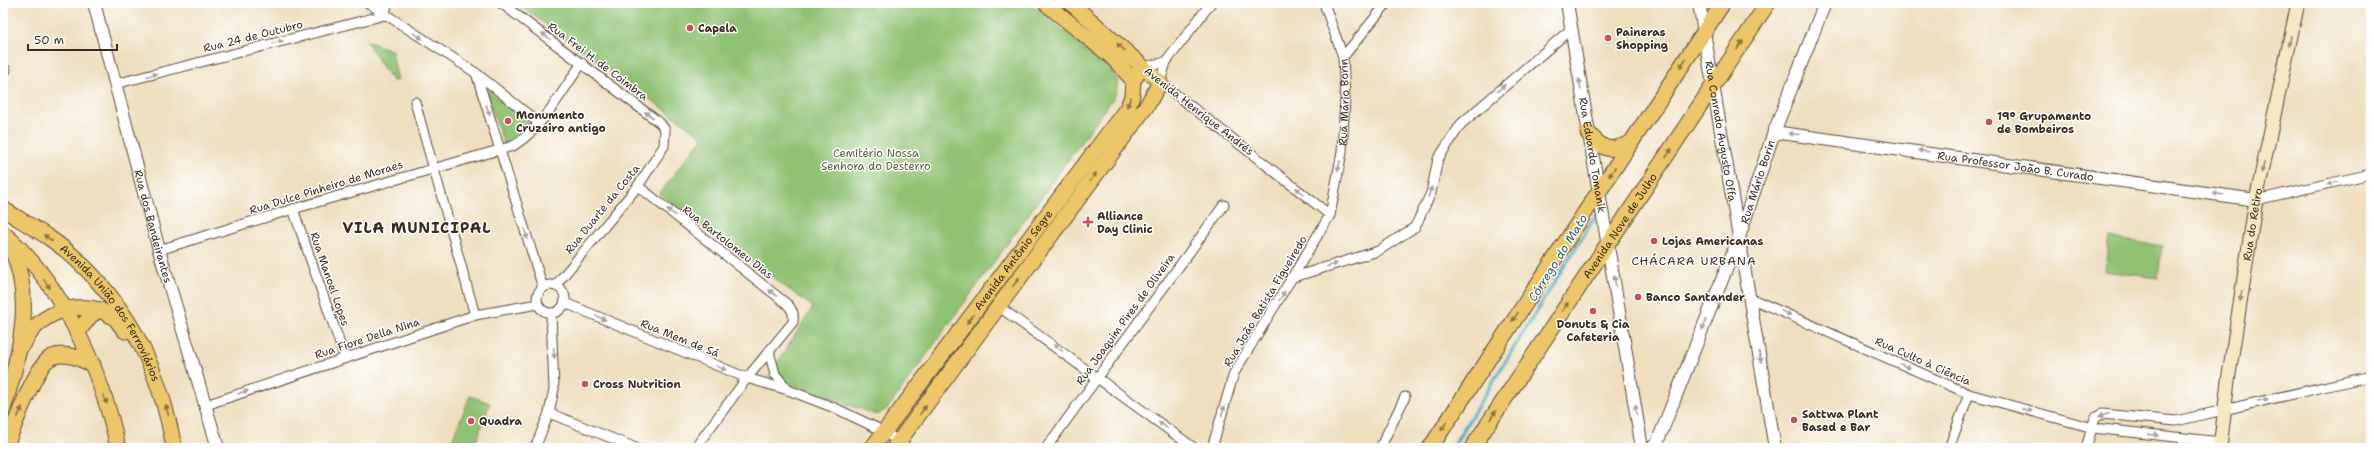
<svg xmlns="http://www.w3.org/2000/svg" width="2374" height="451" font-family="'Shantell Sans',sans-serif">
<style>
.green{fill:#90c273;stroke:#667648}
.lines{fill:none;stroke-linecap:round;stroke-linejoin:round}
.stream{stroke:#47a6c6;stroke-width:3.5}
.minor-casing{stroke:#564536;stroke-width:11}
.tertiary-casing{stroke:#564536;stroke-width:14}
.secondary-casing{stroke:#564536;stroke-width:15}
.primary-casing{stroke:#564536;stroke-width:17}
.minor{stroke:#fff;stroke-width:9}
.tertiary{stroke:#fff;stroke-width:12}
.secondary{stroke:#f7e8c3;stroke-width:13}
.primary{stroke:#ecc669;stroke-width:15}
.oneway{fill:#a79f9a}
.oneway2{fill:#998970}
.oneway3{fill:#8b7040}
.poi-dot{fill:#d1495b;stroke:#fff;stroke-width:1.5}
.labels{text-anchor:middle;stroke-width:3;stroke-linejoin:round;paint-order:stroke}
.poi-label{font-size:11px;font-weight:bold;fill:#3b2a1e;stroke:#fff;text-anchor:start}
.street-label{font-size:11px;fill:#3b2a1e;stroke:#fff}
.park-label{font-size:11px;fill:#595f3c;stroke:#fff}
.water-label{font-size:12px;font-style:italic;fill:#40626a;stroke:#fff}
.neighbourhood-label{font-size:12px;letter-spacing:1px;fill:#3b2a1e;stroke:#fff}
.district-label{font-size:15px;font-weight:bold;letter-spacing:1px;fill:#3b2a1e;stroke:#fff}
</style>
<rect width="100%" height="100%" fill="#fff"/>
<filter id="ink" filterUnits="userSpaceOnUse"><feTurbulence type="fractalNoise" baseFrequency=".025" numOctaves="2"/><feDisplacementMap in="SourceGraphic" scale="8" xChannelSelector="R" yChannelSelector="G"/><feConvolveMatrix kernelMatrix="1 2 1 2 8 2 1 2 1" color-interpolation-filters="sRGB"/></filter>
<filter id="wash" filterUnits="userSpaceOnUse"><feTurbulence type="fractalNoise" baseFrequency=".012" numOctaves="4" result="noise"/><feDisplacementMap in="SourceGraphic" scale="16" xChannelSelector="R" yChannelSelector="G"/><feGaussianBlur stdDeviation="0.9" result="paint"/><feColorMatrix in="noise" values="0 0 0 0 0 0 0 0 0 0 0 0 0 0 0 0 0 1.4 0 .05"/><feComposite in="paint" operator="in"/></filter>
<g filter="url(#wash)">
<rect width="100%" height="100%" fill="#efdfbf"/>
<path class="green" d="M516 3H1029L1108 66 1118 81 1116 94 888 408 877 415 769 376 813 307 659 194 703 137Z
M366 41 394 51 393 59 398 80 392 81Z
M485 89 531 123 519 135 504 144Z
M2110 238 2162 246 2158 278 2104 271Z
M470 396 490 403 474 448 452 440Z"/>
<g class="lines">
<path class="stream" d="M1604 202 1648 130
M1452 448 1599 210"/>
</g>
</g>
<g filter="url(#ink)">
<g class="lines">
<defs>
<g id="minor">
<path d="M368 3 476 73 539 123"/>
<path d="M501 3 660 123 665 130 664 146 638 186 555 286"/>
<path d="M1211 3 1166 62 1160 82 1330 215"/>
<path d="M385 15 387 3"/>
<path d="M1343 57 1387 3"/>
<path d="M1143 67 1166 62"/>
<path d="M3 71 6 70"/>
<path d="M476 73 543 288"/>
<path d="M115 84 385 15"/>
<path d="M415 102 475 315"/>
<path d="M638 186 787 304C793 310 794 314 793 322L747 378 695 448"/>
<path d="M2256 200 2371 174"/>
<path d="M293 209 345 358"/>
<path d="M159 250 293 209 513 146C543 128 562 91 582 63"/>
<path d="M1294 277 1378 251 1415 227 1431 193 1438 159 1461 124 1571 29"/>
<circle cx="551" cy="299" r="14"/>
<path d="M1750 298 1969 394 2093 428 2221 442"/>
<path d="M565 303 747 378 788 390 835 408 885 432 907 448"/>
<path d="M998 306 1194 448"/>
<path d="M769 351 775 374 788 390"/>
<path d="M206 405 475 315 538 304"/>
<path d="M549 413 636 448"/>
<path d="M535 448 549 413 554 389 551 314"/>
<path d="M1046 448 1224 205"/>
<path id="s1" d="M1212 448 1234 373 1330 215 1342 152 1345 98 1343 57 1324 3"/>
<path d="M1380 448 1405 397"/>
<path d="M1949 448 1969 394"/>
<path d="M2086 448 2095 418 2102 414 2176 421 2371 376"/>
</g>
<g id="tertiary">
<path id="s2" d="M94 3 159 250 218 448"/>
<path id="s3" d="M1567 3 1642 448"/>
<path id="s4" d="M1699 3 1775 448"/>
<path id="s5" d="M1774 132 2256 200"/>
<path id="s6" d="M1652 448 1657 443 1739 237 1774 132 1825 3"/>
</g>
<g id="secondary">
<path id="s7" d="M2220 448 2228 381 2256 200 2298 3"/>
</g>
<g id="primary">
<path d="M1045 3 1112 57 1133 80"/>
<path d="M1588 133C1604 151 1609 152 1631 143"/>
<path id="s8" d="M3 209C28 225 55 239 76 259 132 311 161 374 174 448"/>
<path d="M3 233C62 282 103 375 118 448"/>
<path d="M77 333 91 315 100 310 115 318 125 331"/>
<path d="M23 345C37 315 69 302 100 310"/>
<path d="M3 410C19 355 36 300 10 245"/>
<path d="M5 448C13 430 36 363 52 357 66 351 81 359 93 365"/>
<path id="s9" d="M872 448 1128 107 1132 96 1133 80 1143 67"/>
<path d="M894 448 1148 104 1160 82 1071 3"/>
<path d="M1430 448 1723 3"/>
<path id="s10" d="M1472 448 1768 3"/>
</g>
</defs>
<use href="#minor" class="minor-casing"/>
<use href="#tertiary" class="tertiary-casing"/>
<use href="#secondary" class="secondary-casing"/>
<use href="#primary" class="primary-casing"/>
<use href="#minor" class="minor"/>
<use href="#tertiary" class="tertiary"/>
<use href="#secondary" class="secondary"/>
<use href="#primary" class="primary"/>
</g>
<defs><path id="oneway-solid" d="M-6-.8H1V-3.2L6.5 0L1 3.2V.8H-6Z"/></defs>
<g class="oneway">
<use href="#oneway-solid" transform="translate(418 36) rotate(33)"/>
<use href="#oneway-solid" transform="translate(546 36) rotate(-143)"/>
<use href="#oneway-solid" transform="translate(278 42) rotate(-14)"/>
<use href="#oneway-solid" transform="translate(152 75) rotate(-14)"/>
<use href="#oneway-solid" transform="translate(1580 84) rotate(-100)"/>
<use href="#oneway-solid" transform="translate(1501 88) rotate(-42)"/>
<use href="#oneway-solid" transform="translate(488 110) rotate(72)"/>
<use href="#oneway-solid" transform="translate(649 115) rotate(-142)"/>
<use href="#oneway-solid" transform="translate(1794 134) rotate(-173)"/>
<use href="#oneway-solid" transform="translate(1923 151) rotate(-172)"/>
<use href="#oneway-solid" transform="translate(1339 166) rotate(101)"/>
<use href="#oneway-solid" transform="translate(2333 183) rotate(167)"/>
<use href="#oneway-solid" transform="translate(1300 191) rotate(-141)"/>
<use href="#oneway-solid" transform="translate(1430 192) rotate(-71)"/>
<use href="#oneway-solid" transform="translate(2218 194) rotate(-171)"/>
<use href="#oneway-solid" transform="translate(671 212) rotate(-142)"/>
<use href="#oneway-solid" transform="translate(526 234) rotate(73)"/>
<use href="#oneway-solid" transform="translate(1332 265) rotate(-17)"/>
<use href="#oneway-solid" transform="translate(1615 281) rotate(-99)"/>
<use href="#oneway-solid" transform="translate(773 293) rotate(-142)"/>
<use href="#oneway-solid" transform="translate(1282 296) rotate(-58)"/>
<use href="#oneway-solid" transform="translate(1786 313) rotate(24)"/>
<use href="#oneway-solid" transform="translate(601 318) rotate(22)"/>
<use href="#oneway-solid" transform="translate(1704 325) rotate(112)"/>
<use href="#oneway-solid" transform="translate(1058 348) rotate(-145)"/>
<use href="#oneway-solid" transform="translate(554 353) rotate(86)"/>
<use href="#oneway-solid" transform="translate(1760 357) rotate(80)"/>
<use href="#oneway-solid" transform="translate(1905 366) rotate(24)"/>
<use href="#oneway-solid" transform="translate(721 368) rotate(22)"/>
<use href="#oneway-solid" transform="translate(243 392) rotate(-19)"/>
<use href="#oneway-solid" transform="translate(2263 400) rotate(-12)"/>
<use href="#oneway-solid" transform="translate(1636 410) rotate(-99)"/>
<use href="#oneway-solid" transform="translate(2027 410) rotate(16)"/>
<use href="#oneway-solid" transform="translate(1223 411) rotate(-73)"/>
<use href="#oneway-solid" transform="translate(2104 415) rotate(165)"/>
<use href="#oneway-solid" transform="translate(1163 425) rotate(-144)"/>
<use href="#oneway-solid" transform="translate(2154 435) rotate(6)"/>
</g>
<g class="oneway2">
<use href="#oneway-solid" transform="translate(2290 41) rotate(102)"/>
<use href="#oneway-solid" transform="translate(2263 168) rotate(102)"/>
<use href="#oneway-solid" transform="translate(2241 296) rotate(99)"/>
</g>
<g class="oneway3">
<use href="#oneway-solid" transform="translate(1740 45) rotate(-56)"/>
<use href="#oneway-solid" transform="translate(1121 47) rotate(-138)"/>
<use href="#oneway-solid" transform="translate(1683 63) rotate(123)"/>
<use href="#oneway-solid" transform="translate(1129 102) rotate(113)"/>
<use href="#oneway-solid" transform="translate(1669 153) rotate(-57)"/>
<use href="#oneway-solid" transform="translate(1612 172) rotate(124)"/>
<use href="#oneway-solid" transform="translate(1093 177) rotate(-54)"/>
<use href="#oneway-solid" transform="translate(48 238) rotate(-143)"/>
<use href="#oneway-solid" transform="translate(1016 282) rotate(-54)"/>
<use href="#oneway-solid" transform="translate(47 284) rotate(55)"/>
<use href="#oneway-solid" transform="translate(1565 307) rotate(-56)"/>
<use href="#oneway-solid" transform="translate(1515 317) rotate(123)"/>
<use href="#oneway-solid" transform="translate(970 319) rotate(127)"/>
<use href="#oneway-solid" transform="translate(105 399) rotate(70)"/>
<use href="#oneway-solid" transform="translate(167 410) rotate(-105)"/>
<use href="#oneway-solid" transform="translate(923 410) rotate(-54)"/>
<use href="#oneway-solid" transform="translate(20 412) rotate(-66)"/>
<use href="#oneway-solid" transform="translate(1493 415) rotate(-56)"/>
<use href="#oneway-solid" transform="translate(1444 426) rotate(123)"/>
</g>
</g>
<g class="poi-dot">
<circle cx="690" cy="28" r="4"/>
<circle cx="1608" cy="38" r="4"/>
<circle cx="508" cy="121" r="4"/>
<circle cx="1989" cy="122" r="4"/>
<path d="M1086 216h4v4h4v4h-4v4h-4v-4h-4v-4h4z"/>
<circle cx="1654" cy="241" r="4"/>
<circle cx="1638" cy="297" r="4"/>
<circle cx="1593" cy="311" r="4"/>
<circle cx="585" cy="384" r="4"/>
<circle cx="1794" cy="420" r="4"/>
<circle cx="471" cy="421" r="4"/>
</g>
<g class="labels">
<g class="poi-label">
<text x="698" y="32">Capela</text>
<text x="1616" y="36">Paineras<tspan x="1616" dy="13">Shopping</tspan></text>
<text x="516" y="119">Monumento<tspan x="516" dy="13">Cruzeiro antigo</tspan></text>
<text x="1997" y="120">19º Grupamento<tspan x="1997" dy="13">de Bombeiros</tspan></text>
<text x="1097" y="220">Alliance<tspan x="1097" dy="13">Day Clinic</tspan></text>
<text x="1662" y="245">Lojas Americanas</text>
<text x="1646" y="301">Banco Santander</text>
<text x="1593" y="328" text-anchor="middle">Donuts &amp; Cia<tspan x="1593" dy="13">Cafeteria</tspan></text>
<text x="593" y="388">Cross Nutrition</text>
<text x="1802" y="418">Sattwa Plant<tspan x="1802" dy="13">Based e Bar</tspan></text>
<text x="479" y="425">Quadra</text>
</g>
<g class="street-label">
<text transform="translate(253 36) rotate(-14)" y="4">Rua 24 de Outubro</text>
<text transform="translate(598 61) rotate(37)" y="4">Rua Frei H. de Coimbra</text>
<text dy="4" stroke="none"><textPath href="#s1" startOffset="377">Rua Mário Borin</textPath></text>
<text transform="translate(1199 111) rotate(38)" y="4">Avenida Henrique Andrés</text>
<text dy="4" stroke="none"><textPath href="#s4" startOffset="130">Rua Conrado Augusto Offa</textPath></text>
<text dy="4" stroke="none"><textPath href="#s3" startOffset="154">Rua Eduardo Tomanik</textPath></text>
<text dy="4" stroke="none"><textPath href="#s5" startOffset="244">Rua Professor João B. Curado</textPath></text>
<text dy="4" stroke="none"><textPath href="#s6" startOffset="287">Rua Mário Borin</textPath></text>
<text transform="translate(326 187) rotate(-17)" y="4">Rua Dulce Pinheiro de Moraes</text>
<text transform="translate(602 209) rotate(-51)" y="4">Rua Duarte da Costa</text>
<text dy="4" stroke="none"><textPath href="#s7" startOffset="226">Rua do Retiro</textPath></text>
<text dy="4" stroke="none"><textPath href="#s2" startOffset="231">Rua dos Bandeirantes</textPath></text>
<text dy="4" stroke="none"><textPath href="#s10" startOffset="267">Avenida Nove de Julho</textPath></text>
<text transform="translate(728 242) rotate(38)" y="4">Rua Bartolomeu Dias</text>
<text dy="4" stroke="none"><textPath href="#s9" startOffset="235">Avenida Antônio Segre</textPath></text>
<text transform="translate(330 279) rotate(71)" y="4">Rua Manoel Lopes</text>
<text transform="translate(1265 301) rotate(-59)" y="4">Rua João Batista Figueiredo</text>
<text dy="4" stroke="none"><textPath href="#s8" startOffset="153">Avenida União dos Ferroviários</textPath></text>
<text transform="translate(1125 319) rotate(-54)" y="4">Rua Joaquim Pires de Oliveira</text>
<text transform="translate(367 338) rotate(-18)" y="4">Rua Fiore Della Nina</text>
<text transform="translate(680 338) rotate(22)" y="4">Rua Mem de Sá</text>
<text transform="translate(1923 361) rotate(24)" y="4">Rua Culto à Ciência</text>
</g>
<g class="park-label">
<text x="876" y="157">Cemitério Nossa<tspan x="876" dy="13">Senhora do Desterro</tspan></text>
</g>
<g class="water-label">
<text transform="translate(1558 258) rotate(-58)" y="4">Córrego do Mato</text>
</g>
<g class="neighbourhood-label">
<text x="1694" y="265">CHÁCARA URBANA</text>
</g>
<g class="district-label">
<text x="417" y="233">VILA MUNICIPAL</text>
</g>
</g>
<rect width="2374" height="451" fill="none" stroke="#fff" stroke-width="16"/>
<path d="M28 44v6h89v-6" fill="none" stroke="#3b2a1e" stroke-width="2"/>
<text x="34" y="44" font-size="12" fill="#3b2a1e" stroke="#ffffff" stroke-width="3" paint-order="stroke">50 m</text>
</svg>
